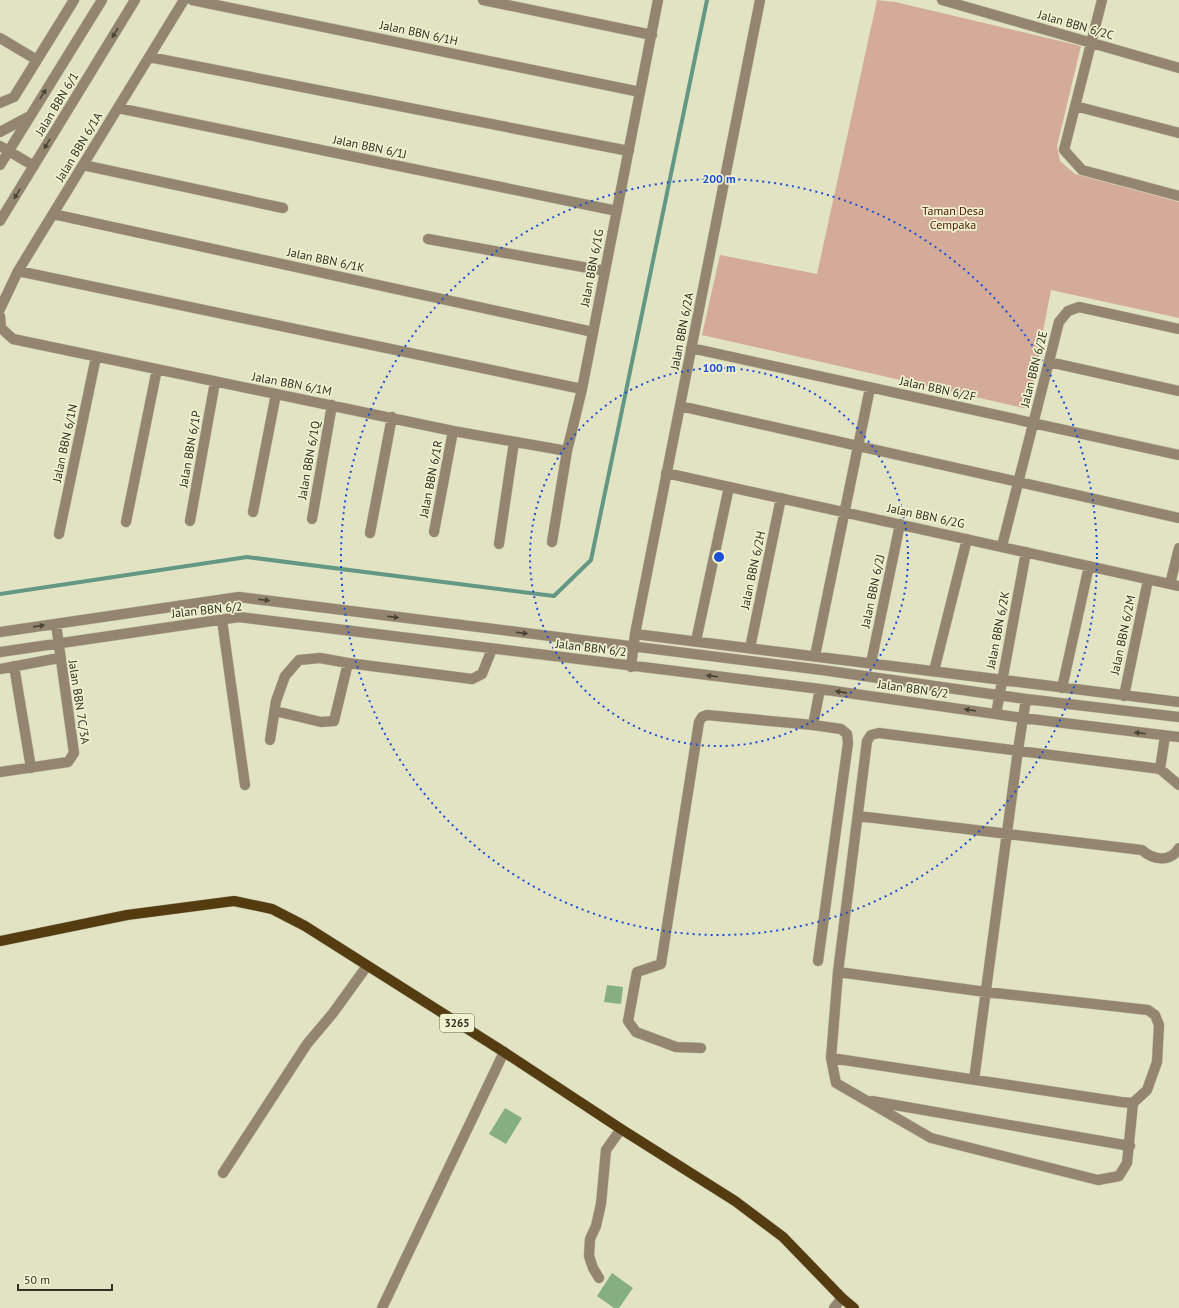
<svg xmlns="http://www.w3.org/2000/svg" width="1179" height="1308" font-family="'PT Sans',sans-serif">
<style>
.green{fill:#d4ab99}
.lines{fill:none;stroke-linecap:round;stroke-linejoin:round}
.stream{stroke:#649885;stroke-width:4}
.building{fill:#86af81}
.minor-casing{stroke:#bebfa2;stroke-width:11}
.major-casing{stroke:#bebfa2;stroke-width:11}
.minor{stroke:#948570;stroke-width:10}
.major{stroke:#543b10;stroke-width:10}
.oneway{fill:#494637}
.ring{fill:none;stroke:#1d4ed8;stroke-width:2;stroke-dasharray:2 4}
.labels{text-anchor:middle;stroke-width:3.5;stroke-linejoin:round;paint-order:stroke}
.shield{fill:#eff1cf;stroke:#696b57;stroke-width:1}
.shield-label{font-size:11px;font-weight:bold;fill:#303124}
.street-label{font-size:12px;fill:#303124;stroke:#eff1cf}
.park-label{font-size:12px;fill:#4e1900;stroke:#eff1cf}
.centre{fill:#1d4ed8;stroke:#eff1cf;stroke-width:2}
.ring-label{font-size:12px;text-anchor:middle;font-weight:bold;fill:#1d4ed8;stroke:#eff1cf;stroke-width:3.5;stroke-linejoin:round;paint-order:stroke}
</style>
<rect width="100%" height="100%" fill="#e2e3c2"/>
<path class="green" d="M877 0 895 2 1081 46 1057 146 1060 161 1075 174 1179 202V318L1051 290 1028 409 702 335 720 255 817 274Z"/>
<g class="lines">
<path class="stream" d="M0 594 247 557 554 596 591 560 707 0"/>
</g>
<path class="building" d="M607 985 623 987 621 1004 604 1002Z
M505 1108 522 1118 506 1144 489 1134Z
M612 1273 633 1288 619 1308H614L597 1296Z"/>
<g class="lines">
<defs>
<path id="minor" d="M192 0 640 92
M483 0 652 35
M942 0 1179 68
M1102 0 1064 150 1082 170 1179 196
M0 38 37 60
M149 57 629 151
M0 103 14 97 74 0
M1075 106 1179 133
M118 108 617 211
M0 132 28 117
M0 146 34 166
M0 165 102 0
M83 165 283 208
M53 214 593 332
M0 221 135 0
M428 239 605 271
M18 271 582 389
M0 309 18 271 184 0
M0 316 1 328 13 339 453 431 567 451
M691 348 1179 455
M1049 362 1179 391
M680 406 1179 518
M666 473 1179 586
M253 512 276 394
M312 519 332 405
M190 521 215 382
M126 522 157 369
M434 532 453 431
M370 533 392 417
M59 534 96 357
M552 542 567 451 582 389 658 0
M499 544 514 442
M1002 546 1059 322 1068 311 1079 307 1179 329
M1170 584 1179 548
M222 620 245 785
M0 632 239 597 822 670 1026 699 1179 717
M635 634 1179 702
M696 641 729 487
M750 648 781 498
M0 652 239 617 820 689 1023 718 1179 737
M815 656 870 388
M871 663 900 524
M14 666 31 768
M631 667 635 634 760 0
M0 669 59 658
M934 671 967 539
M1062 688 1089 566
M1124 696 1148 580
M275 711 321 722 334 721 348 663
M996 714 1026 552
M813 725 841 729 847 734 848 743 818 961
M270 740 276 701 285 676 299 660 320 658 348 663 472 679 482 674 492 649
M1160 769 1165 736
M0 772 68 762 74 753 56 624
M858 816 1142 850C1153 860 1170 863 1179 848
M838 972 986 992 1148 1010 1155 1015 1159 1025 1157 1062 1147 1090 1133 1103 1127 1163 1119 1176 1098 1180 931 1138 836 1083 831 1058 838 972 867 741 871 735 879 733 1145 767 1160 769 1179 785
M701 1048 676 1047 636 1032 628 1021 637 972 661 964 699 722 702 717 707 715 813 725 820 689
M831 1058 1121 1102 1133 1103
M974 1080 1018 750 1026 699
M872 1101 1130 1146
M223 1173 307 1044 333 1013 367 966
M599 1278 593 1268 589 1256 590 1239 596 1226 601 1204 606 1150 621 1129
M382 1308 504 1052
M834 1308 842 1298"/>
<path id="major" d="M0 941 127 915 234 901 272 909 305 926 504 1052 621 1129 735 1201 783 1237 842 1298 854 1308"/>
</defs>
<use href="#minor" class="minor-casing"/>
<use href="#major" class="major-casing"/>
<use href="#minor" class="minor"/>
<use href="#major" class="major"/>
</g>
<defs><path id="oneway-solid" d="M-6-.8H1V-3.2L6.5 0L1 3.2V.8H-6Z"/></defs>
<g class="oneway">
<use href="#oneway-solid" transform="translate(115 33) rotate(121)"/>
<use href="#oneway-solid" transform="translate(43 94) rotate(-58)"/>
<use href="#oneway-solid" transform="translate(47 144) rotate(121)"/>
<use href="#oneway-solid" transform="translate(17 194) rotate(121)"/>
<use href="#oneway-solid" transform="translate(264 600) rotate(7)"/>
<use href="#oneway-solid" transform="translate(393 617) rotate(7)"/>
<use href="#oneway-solid" transform="translate(39 626) rotate(-8)"/>
<use href="#oneway-solid" transform="translate(522 633) rotate(7)"/>
<use href="#oneway-solid" transform="translate(712 676) rotate(-173)"/>
<use href="#oneway-solid" transform="translate(841 692) rotate(-172)"/>
<use href="#oneway-solid" transform="translate(970 710) rotate(-172)"/>
<use href="#oneway-solid" transform="translate(1140 733) rotate(-173)"/>
</g>
<g class="ring">
<circle cx="719" cy="557" r="189"/>
<circle cx="719" cy="557" r="378"/>
</g>
<g class="labels">
<rect class="shield" x="440" y="1014" width="34" height="18" rx="3"/>
<g class="shield-label">
<text x="457" y="1027">3265</text>
</g>
<g class="street-label">
<text transform="translate(1076 25) rotate(16)" y="4">Jalan BBN 6/2C</text>
<text transform="translate(419 33) rotate(12)" y="4">Jalan BBN 6/1H</text>
<text transform="translate(57 104) rotate(-59)" y="4">Jalan BBN 6/1</text>
<text transform="translate(79 147) rotate(-59)" y="4">Jalan BBN 6/1A</text>
<text transform="translate(370 147) rotate(12)" y="4">Jalan BBN 6/1J</text>
<text transform="translate(326 260) rotate(12)" y="4">Jalan BBN 6/1K</text>
<text transform="translate(592 268) rotate(-79)" y="4">Jalan BBN 6/1G</text>
<text transform="translate(682 331) rotate(-79)" y="4">Jalan BBN 6/2A</text>
<text transform="translate(1034 369) rotate(-76)" y="4">Jalan BBN 6/2E</text>
<text transform="translate(292 384) rotate(11)" y="4">Jalan BBN 6/1M</text>
<text transform="translate(938 389) rotate(12)" y="4">Jalan BBN 6/2F</text>
<text transform="translate(65 443) rotate(-78)" y="4">Jalan BBN 6/1N</text>
<text transform="translate(190 449) rotate(-80)" y="4">Jalan BBN 6/1P</text>
<text transform="translate(309 460) rotate(-80)" y="4">Jalan BBN 6/1Q</text>
<text transform="translate(431 479) rotate(-79)" y="4">Jalan BBN 6/1R</text>
<text transform="translate(926 516) rotate(12)" y="4">Jalan BBN 6/2G</text>
<text transform="translate(753 570) rotate(-78)" y="4">Jalan BBN 6/2H</text>
<text transform="translate(873 591) rotate(-78)" y="4">Jalan BBN 6/2J</text>
<text transform="translate(207 610) rotate(-6)" y="4">Jalan BBN 6/2</text>
<text transform="translate(998 630) rotate(-79)" y="4">Jalan BBN 6/2K</text>
<text transform="translate(1123 635) rotate(-78)" y="4">Jalan BBN 6/2M</text>
<text transform="translate(591 648) rotate(7)" y="4">Jalan BBN 6/2</text>
<text transform="translate(913 689) rotate(8)" y="4">Jalan BBN 6/2</text>
<text transform="translate(79 702) rotate(81)" y="4">Jalan BBN 7C/3A</text>
</g>
<g class="park-label">
<text x="953" y="215">Taman Desa<tspan x="953" dy="14">Cempaka</tspan></text>
</g>
</g>
<circle cx="719" cy="557" r="6" class="centre"/>
<g class="ring-label">
<text x="719" y="183">200 m</text>
<text x="719" y="372">100 m</text>
</g>
<path d="M18 1284v6h94v-6" fill="none" stroke="#303124" stroke-width="2"/>
<text x="24" y="1284" font-size="12" fill="#303124" stroke="#eff1cf" stroke-width="3" paint-order="stroke">50 m</text>
</svg>
